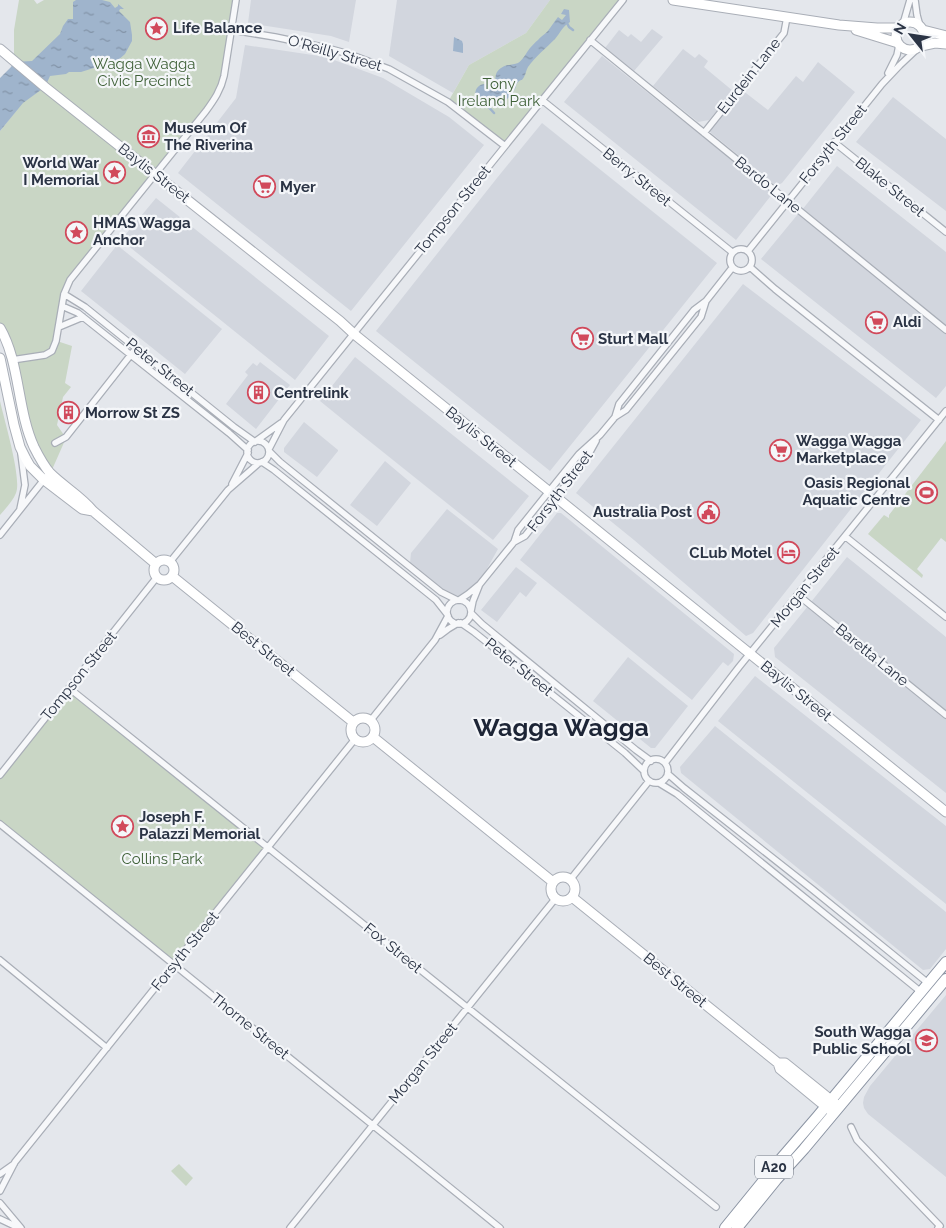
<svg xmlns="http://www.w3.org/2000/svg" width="946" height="1228" font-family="Raleway,sans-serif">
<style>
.built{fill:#d2d6de}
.green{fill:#c9d6c5}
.water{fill:url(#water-ripples)}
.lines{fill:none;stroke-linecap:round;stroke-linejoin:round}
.stream{stroke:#9fb4cc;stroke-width:2.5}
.street-casing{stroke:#a9aeb7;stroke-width:8}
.secondary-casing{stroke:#a9aeb7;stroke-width:11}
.highway-casing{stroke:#8b94a3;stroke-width:12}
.street{stroke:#f7f8fa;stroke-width:5.5}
.secondary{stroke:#fff;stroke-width:9}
.highway{stroke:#fff;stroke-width:10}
.labels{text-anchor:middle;stroke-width:4.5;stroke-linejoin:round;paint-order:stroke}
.shield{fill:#f4f6f9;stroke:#676e7b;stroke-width:1}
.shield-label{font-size:14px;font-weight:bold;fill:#2b3445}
.poi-label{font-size:15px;font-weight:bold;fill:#2b3445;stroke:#f4f6f9;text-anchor:start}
.street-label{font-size:15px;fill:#2b3445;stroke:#f4f6f9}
.park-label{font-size:15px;fill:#3f6138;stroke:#f4f6f9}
.town-label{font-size:25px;font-weight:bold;fill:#1d2536;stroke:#f4f6f9}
</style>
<defs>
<pattern id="water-ripples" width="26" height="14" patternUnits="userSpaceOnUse" patternTransform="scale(1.25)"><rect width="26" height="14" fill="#9fb4cc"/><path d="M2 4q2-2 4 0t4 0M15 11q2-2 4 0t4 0" fill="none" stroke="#8293a7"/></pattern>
</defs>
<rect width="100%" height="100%" fill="#e4e7ec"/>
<path class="built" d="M251 0H356L349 42 331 36 248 23Z
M397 0H550L526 33 469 65 453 93 389 56Z
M652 29 663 37 634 71 605 48 619 30 628 37 631 34 641 42Z
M245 45 326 57 383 78 449 117 484 145 351 311 178 173 236 98Z
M683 49 695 58 699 54 708 61 704 67 733 91 709 120 698 122 653 86Z
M602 56 773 193 736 240 564 102Z
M818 62 855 92 782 183 776 186 710 132 712 125 742 90 768 110 796 76 803 82Z
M893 97 946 139V211L856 142Z
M542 123 717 263 550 471 376 331 497 178Z
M837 166 946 252V327L802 210Z
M156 198 329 336 295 380 121 240Z
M798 214 946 334V386L936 398 761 259Z
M117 245 222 329 185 374 81 291Z
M743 284 921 420 753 633 746 636 634 540 576 493Z
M355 357 529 496 493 540 363 436 320 401Z
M260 362 290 385 256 429 226 404 248 375 245 372 253 363 257 366Z
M304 422 338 450V451L317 477 284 452V448Z
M385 461 411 483 377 526 350 505Z
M447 509 498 549 479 583 462 596 457 598 441 591 410 563 411 553Z
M557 513H561L734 654 733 661 728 666 723 662 692 700 520 560Z
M847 557 946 637V710L811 602Z
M516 567 537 583 526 597 520 592 497 622 481 610Z
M808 606 946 718V793L775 657 774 648Z
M628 657 688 706 655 748H651L593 701Z
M755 676 946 826V904L718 721Z
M715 726 946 912V949L930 969 923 970 681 773 680 767Z
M946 995V1177L868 1114 864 1108 863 1103 864 1097 870 1086Z"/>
<path class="green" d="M19 0H34L37 4 44 0H236L217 95 70 280 52 351 12 360 0 329V131L23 102 45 87 14 62V30Z
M550 0H623L505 146 448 102 469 65 526 33Z
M57 341 72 346 65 383 71 387 63 397 57 425 66 438 51 472 34 445 17 361 44 356Z
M0 401C4 419 22 479 16 493 13 501 5 509 0 515Z
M946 441V542L941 538 917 569 923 575 922 578 868 534 884 515 889 518V515Z
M69 688 268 848 174 965 0 824V775Z
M179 1164 193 1178 186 1186 171 1171Z"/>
<path class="water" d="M76 0H102L110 2 115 8 118 6V4L124 9H120L119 11 130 22 132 35V41L125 54 117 61 109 64 101 65 97 67 81 72H69L66 74 50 76 45 87 23 103 0 131V78L11 67 14 62 32 61 60 34 63 26 68 19H73V2Z
M564 9 569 10 570 22C563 26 560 33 555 39 546 48 536 56 528 67 526 70 526 74 524 77 521 82 523 78 518 82 515 86 517 85 515 89 511 96 503 105 495 106 487 107 470 98 477 88 483 80 491 87 494 83 496 80 495 75 497 72 504 63 511 66 518 63 523 60 526 53 530 48 533 45 535 42 538 40 540 37 544 35 547 32 551 27 554 22 558 17L562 20 566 15 561 14Z
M454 37 462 41 463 44V53L453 51Z"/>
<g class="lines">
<path class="stream" d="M567 23 569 27 573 30
M486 104 494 113"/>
<defs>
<path id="street" d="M915 0 917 15 920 26
M903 24 910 0
M232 30 275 37 327 48 349 54 389 69 448 102 505 146
M590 40 946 330
M888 73 897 55 899 45
M542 100 732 252
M704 133 784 33 787 17
M834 142 946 232
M730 260a11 11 0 1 1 22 0a11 11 0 1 1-22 0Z
M748 251 882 84 900 65 917 49
M750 267 775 289 939 420
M64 294 85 307 234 427 255 442
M62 306 78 313 88 321 229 433 248 450
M59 327 83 317
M12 360 45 355 52 351 56 341 64 294 70 280 206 111C214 100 221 90 224 76L236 0
M615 417 619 404 694 310 706 301 732 268
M256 441 281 423
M247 452a11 11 0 1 1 22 0a11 11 0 1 1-22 0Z
M55 443 66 437 133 352
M269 449 284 420 623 0
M269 451 280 462 441 592 457 600
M262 462 274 470 436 600 447 614
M232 484 248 453
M20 509 25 485 21 454
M0 535 50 472
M846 537 946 617
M514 542 525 536 585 461 596 441
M170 562 228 490 259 463
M798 595 946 715
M459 600 468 594 480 584 514 542 518 530 579 454 600 435 615 417 626 410 701 317 706 301
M447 612a12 12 0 1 1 24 0a12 12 0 1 1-24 0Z
M471 611 473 601 479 586
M471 613 482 624 636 750 651 761
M461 623 474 632 625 753 644 771
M440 635 448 629 458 623
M69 688 716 1207
M371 720 435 640 448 616
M644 771a12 12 0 1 1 24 0a12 12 0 1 1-24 0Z
M665 763 739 667 946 411
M668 774 684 788 812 889 928 983
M0 775 157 577
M659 783 677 794 921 992
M0 824 500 1228
M570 880 649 781
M0 960 107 1048
M851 1127 857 1140 940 1226 938 1228
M0 1174 14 1164
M0 1191 15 1162 355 739
M0 1203 21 1228
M0 1219 19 1228
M290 1228 555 899"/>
<path id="secondary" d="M673 0 839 25 877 28H899
M896 36a14 14 0 1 1 28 0a14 14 0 1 1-28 0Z
M856 30 898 43
M923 30 946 36
M921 46 935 43 946 44
M0 49 45 87 340 321 354 334 946 812
M0 328C20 362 17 410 34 447 38 455 44 466 50 473 64 487 81 496 93 511L156 564
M0 358 14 425 20 447 26 459 30 466 44 480 82 509 93 511
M154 570a10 10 0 1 1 20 0a10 10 0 1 1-20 0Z
M172 576 353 722
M351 730a12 12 0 1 1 24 0a12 12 0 1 1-24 0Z
M373 737 553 882
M551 889a12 12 0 1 1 24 0a12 12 0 1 1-24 0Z
M572 897 778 1063 780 1069 831 1111
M778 1063H785L836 1104"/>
<path id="highway" d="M725 1228 760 1185 779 1161 817 1117 946 962
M737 1228 776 1180 804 1149 946 979"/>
</defs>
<use href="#street" class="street-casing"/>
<use href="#secondary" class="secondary-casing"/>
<use href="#highway" class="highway-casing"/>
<use href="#street" class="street"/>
<use href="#secondary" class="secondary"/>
<use href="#highway" class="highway"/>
</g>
<defs>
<symbol id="sight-ring" viewBox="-11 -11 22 22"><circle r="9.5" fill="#f4f6f9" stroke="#d1495b" stroke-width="1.5"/><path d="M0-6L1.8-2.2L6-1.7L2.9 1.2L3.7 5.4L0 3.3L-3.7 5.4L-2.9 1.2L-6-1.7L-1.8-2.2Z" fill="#d1495b"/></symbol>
<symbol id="museum-ring" viewBox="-11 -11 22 22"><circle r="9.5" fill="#f4f6f9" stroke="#d1495b" stroke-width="1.5"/><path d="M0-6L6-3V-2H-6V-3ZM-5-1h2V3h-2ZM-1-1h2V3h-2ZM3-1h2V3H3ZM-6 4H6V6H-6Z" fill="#d1495b"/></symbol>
<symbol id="supermarket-ring" viewBox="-11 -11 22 22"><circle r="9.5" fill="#f4f6f9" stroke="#d1495b" stroke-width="1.5"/><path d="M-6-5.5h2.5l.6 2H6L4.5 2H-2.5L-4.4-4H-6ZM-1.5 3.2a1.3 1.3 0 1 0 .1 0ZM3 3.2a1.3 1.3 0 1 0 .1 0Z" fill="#d1495b"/></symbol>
<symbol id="building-ring" viewBox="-11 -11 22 22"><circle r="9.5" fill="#f4f6f9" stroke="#d1495b" stroke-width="1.5"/><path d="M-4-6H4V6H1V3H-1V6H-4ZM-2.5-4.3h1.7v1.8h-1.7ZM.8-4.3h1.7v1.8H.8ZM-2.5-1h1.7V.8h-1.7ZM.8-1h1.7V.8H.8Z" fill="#d1495b"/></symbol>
<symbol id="stadium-ring" viewBox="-11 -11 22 22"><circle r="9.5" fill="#f4f6f9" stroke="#d1495b" stroke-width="1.5"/><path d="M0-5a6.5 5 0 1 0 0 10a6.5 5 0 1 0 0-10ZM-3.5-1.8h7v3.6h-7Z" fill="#d1495b"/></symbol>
<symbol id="civic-ring" viewBox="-11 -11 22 22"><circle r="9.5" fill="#f4f6f9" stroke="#d1495b" stroke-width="1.5"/><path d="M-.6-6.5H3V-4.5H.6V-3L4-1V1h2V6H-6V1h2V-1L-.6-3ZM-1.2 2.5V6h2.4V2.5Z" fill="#d1495b"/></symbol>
<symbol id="hotel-ring" viewBox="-11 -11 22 22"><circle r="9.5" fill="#f4f6f9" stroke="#d1495b" stroke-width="1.5"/><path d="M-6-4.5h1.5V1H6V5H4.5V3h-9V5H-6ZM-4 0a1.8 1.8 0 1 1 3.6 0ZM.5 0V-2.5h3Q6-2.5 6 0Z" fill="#d1495b"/></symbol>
<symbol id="school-ring" viewBox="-11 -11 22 22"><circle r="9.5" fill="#f4f6f9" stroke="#d1495b" stroke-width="1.5"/><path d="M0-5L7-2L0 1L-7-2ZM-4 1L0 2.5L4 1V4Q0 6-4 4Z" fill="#d1495b"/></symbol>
</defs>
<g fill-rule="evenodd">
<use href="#sight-ring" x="144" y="16" width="25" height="25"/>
<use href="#museum-ring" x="136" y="124" width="25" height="25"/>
<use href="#sight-ring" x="102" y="160" width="25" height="25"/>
<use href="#supermarket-ring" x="252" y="174" width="25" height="25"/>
<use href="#sight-ring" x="64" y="220" width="25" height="25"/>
<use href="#supermarket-ring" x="864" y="310" width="25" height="25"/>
<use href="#supermarket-ring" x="570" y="326" width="25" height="25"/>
<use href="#building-ring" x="246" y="380" width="25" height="25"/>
<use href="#building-ring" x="56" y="400" width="25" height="25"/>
<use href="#supermarket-ring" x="768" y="438" width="25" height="25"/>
<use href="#stadium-ring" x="914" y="480" width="25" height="25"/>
<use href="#civic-ring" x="696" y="500" width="25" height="25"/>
<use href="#hotel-ring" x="776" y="540" width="25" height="25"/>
<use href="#sight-ring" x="110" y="814" width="25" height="25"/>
<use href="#school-ring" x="914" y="1028" width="25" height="25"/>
</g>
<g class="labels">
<rect class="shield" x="755" y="1155.5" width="38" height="23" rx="4"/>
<g class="shield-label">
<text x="774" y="1172">A20</text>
</g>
<g class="poi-label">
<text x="173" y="33">Life Balance</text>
<text x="164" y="133">Museum Of<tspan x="164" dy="17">The Riverina</tspan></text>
<text x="99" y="168" text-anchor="end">World War<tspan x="99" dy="17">I Memorial</tspan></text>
<text x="280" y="192">Myer</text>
<text x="93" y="228">HMAS Wagga<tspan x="93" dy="17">Anchor</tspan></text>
<text x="893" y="327">Aldi</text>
<text x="598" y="344">Sturt Mall</text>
<text x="274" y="398">Centrelink</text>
<text x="85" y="418">Morrow St ZS</text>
<text x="796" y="446">Wagga Wagga<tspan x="796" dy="17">Marketplace</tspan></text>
<text x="910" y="488" text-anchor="end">Oasis Regional<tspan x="910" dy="17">Aquatic Centre</tspan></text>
<text x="692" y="517" text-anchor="end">Australia Post</text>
<text x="772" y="558" text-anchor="end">CLub Motel</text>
<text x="139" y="822">Joseph F.<tspan x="139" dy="17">Palazzi Memorial</tspan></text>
<text x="911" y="1037" text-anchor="end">South Wagga<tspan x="911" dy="17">Public School</tspan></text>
</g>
<g class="street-label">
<text transform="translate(335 53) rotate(16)" y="5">O'Reilly Street</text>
<text transform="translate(749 76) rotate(-52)" y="5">Eurdein Lane</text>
<text transform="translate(833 144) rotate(-51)" y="5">Forsyth Street</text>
<text transform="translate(154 173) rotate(38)" y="5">Baylis Street</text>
<text transform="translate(637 177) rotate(39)" y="5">Berry Street</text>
<text transform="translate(768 185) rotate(39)" y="5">Bardo Lane</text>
<text transform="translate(890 187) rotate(39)" y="5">Blake Street</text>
<text transform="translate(453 210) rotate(-51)" y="5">Tompson Street</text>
<text transform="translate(160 367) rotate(39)" y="5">Peter Street</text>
<text transform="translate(481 437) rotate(39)" y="5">Baylis Street</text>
<text transform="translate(560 491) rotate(-53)" y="5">Forsyth Street</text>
<text transform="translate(805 587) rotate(-51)" y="5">Morgan Street</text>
<text transform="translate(263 649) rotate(39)" y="5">Best Street</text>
<text transform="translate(872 655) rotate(39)" y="5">Baretta Lane</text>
<text transform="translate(519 667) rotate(39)" y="5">Peter Street</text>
<text transform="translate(79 676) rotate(-51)" y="5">Tompson Street</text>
<text transform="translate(796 691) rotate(39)" y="5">Baylis Street</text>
<text transform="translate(393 948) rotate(39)" y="5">Fox Street</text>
<text transform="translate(185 951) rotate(-51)" y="5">Forsyth Street</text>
<text transform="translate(675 980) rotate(39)" y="5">Best Street</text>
<text transform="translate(250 1026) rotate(39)" y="5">Thorne Street</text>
<text transform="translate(423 1063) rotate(-51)" y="5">Morgan Street</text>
</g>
<g class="park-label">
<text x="144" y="69">Wagga Wagga<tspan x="144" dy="17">Civic Precinct</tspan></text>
<text x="499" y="89">Tony<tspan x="499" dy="17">Ireland Park</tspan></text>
<text x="162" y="864">Collins Park</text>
</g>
<g class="town-label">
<text x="561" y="736">Wagga Wagga</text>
</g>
</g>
<g transform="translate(911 35) rotate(300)" stroke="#f4f6f9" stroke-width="4" paint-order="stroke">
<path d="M0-4L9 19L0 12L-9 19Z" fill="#2b3445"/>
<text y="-8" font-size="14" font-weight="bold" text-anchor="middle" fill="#2b3445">N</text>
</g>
</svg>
